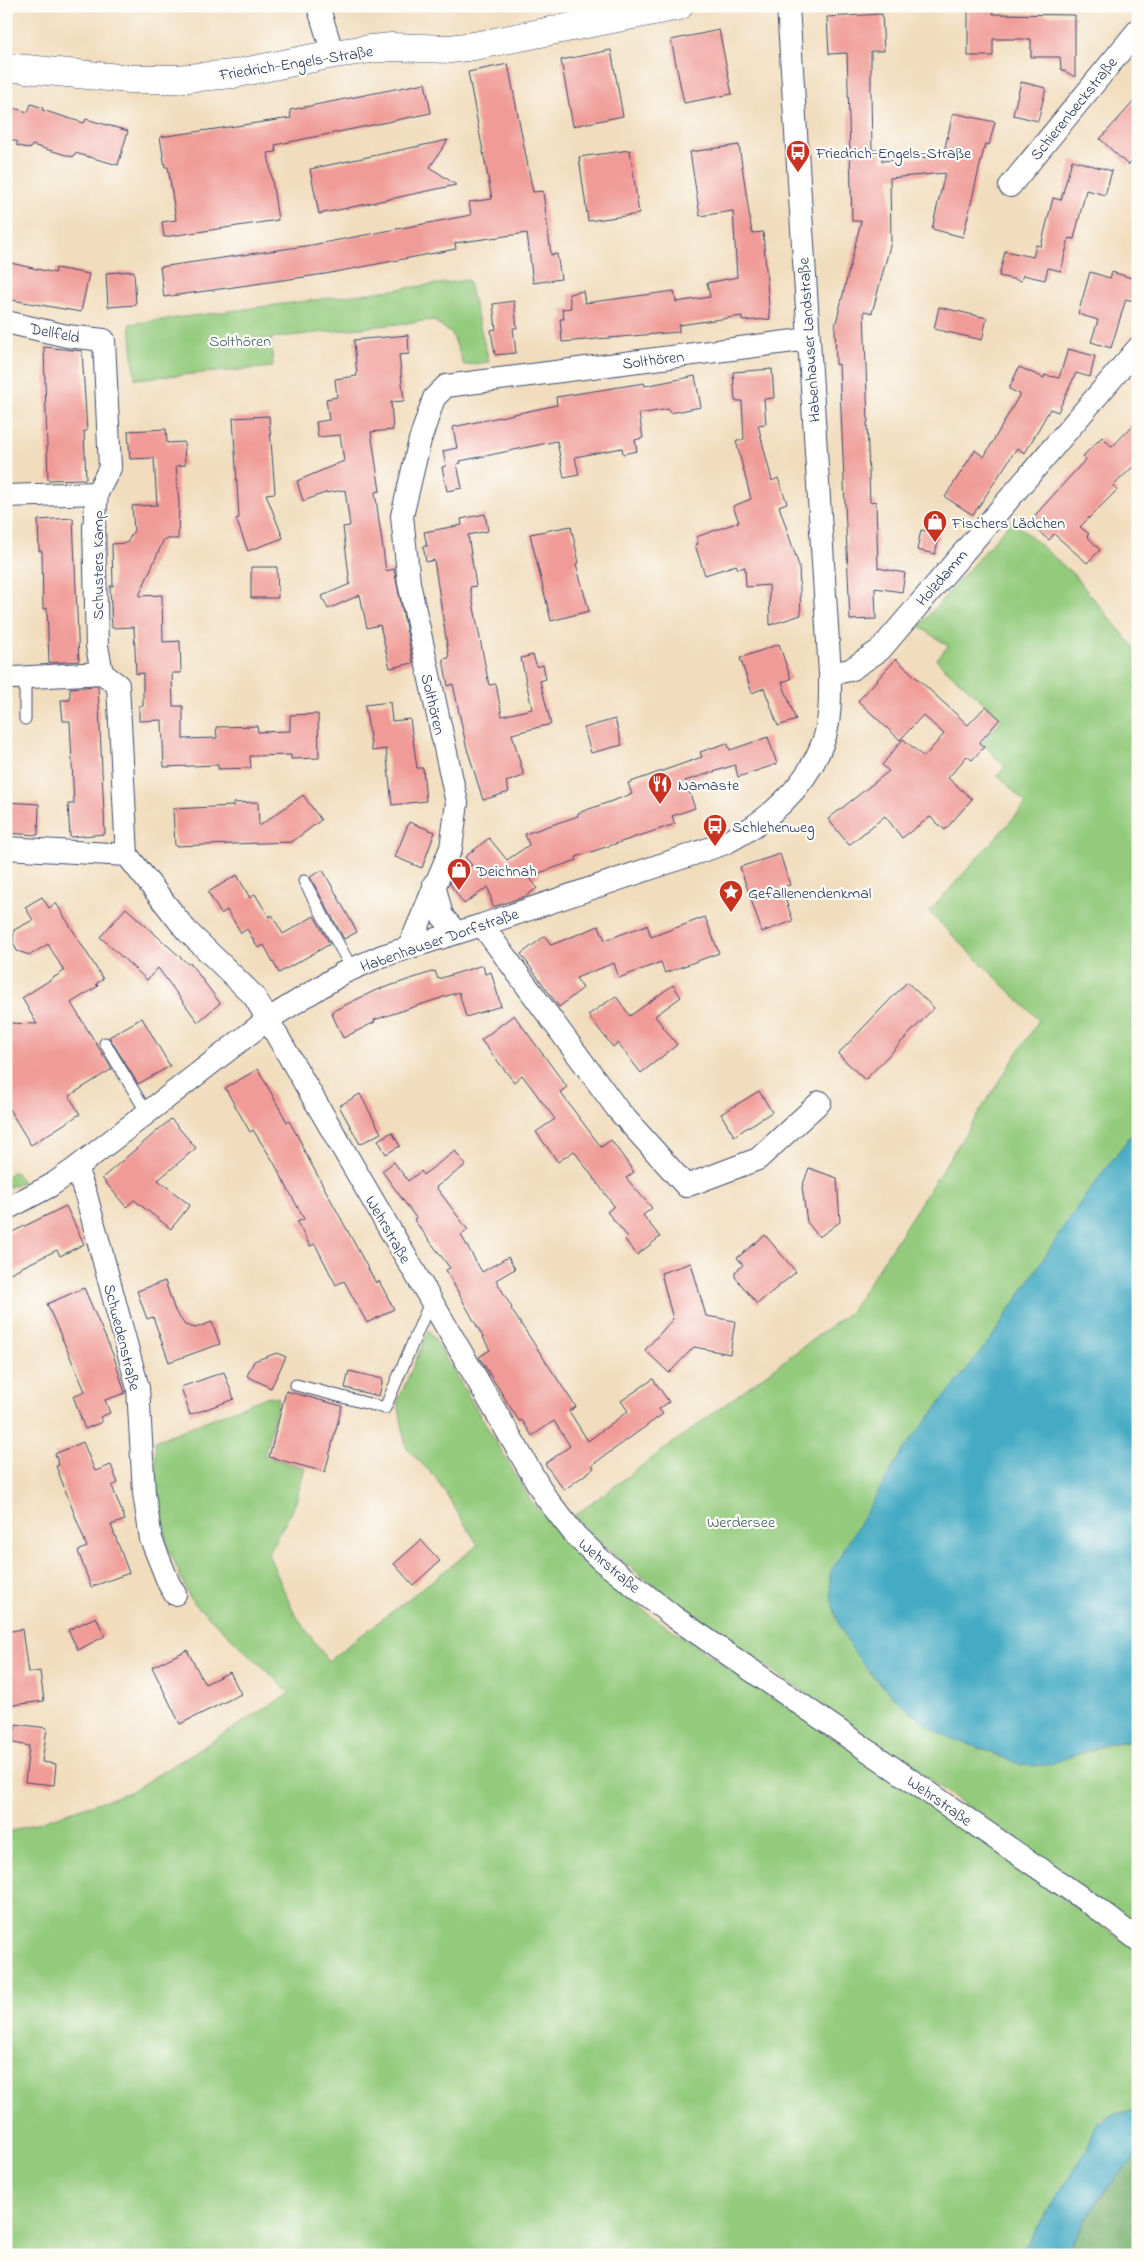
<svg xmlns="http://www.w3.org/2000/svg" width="1144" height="2261" font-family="'Indie Flower',sans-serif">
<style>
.green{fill:#93ca7c;stroke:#577c6d}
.forest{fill:#76ae6c;stroke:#486e65}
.water{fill:#44abc4;stroke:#306d91}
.building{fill:#f09b97}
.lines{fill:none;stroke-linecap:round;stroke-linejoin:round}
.service-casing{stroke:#3b496c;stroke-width:13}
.minor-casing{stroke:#3b496c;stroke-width:24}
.tertiary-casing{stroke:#3b496c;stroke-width:29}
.service{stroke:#fff;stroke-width:11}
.minor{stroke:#fff;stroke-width:22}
.tertiary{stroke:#fff;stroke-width:28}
.labels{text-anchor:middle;stroke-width:4.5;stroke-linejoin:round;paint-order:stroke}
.street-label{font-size:16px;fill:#1b2f5e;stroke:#fdfcf7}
.poi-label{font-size:16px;fill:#1b2f5e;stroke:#fdfcf7;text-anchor:start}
.park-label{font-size:16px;fill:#3f5e67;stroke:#fdfcf7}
</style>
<rect width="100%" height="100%" fill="#fdfcf7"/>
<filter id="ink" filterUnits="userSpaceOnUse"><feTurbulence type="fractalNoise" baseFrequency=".02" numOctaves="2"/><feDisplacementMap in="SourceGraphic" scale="10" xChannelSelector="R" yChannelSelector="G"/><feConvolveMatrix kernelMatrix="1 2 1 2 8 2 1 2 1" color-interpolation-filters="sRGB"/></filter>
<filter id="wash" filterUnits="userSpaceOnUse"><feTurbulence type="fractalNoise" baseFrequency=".0096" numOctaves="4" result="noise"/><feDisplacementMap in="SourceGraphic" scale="20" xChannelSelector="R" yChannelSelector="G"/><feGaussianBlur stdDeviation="1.12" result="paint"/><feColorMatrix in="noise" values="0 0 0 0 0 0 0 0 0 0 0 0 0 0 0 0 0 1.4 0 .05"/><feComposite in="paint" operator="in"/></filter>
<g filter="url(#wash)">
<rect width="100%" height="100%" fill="#f1ddbd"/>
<path class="green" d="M468 280 489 362 464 365 452 334 433 320 271 338 273 367 135 379 130 324Z
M1012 520 1073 574 1138 652V684L1133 689 1138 685V1126L1080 1203 990 1340 866 1670 899 1702 935 1731 1022 1765 1040 1766 1114 1743 1134 1742 1138 1745V1933L910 1765 737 1647 614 1555 592 1536 574 1516 850 1312 1039 1020 929 912 1026 804 998 775 1005 767 982 743 1002 719 936 660 948 646 919 626Z
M14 1171 23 1182 6 1188V1177Z
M429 1330 533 1504 557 1528 572 1551 647 1613 876 1767 1138 1951V2110L1122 2112 1102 2118 1097 2124 1086 2151 1020 2255H6V1833L130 1792 290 1693 190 1599 167 1545 159 1515 155 1441 269 1396 279 1398 264 1456 305 1468 295 1504 268 1554 293 1611 328 1661 478 1545 436 1478 406 1448 398 1401Z"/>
<path class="forest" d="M1138 2157V2255H1068C1086 2217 1106 2184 1138 2157Z"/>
<path class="water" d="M1138 1126V1745C1117 1731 1063 1764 1039 1766 1020 1767 1002 1757 985 1750 969 1744 950 1739 935 1731 927 1726 919 1718 911 1712 870 1678 827 1631 830 1573L904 1449 990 1340 1080 1203Z
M1138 2110V2157C1106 2183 1085 2217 1068 2255H1020L1086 2151 1097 2124 1111 2115Z"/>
<g id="blocks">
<path class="building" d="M968 6H993V14L1075 15V77L1061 69 1060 57H1031V39H993V56H968Z
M882 14 884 51H871V95L872 150H882V161L943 156 953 113 995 122 989 145 985 144 963 237 932 229 945 173 890 178 891 242 872 313 864 311 868 422H867L870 502 876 501 878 568 905 573 902 592 875 588 876 619 850 620 839 364 836 365 835 327 861 221H852L847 53 829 54 827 17Z
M719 30 732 94 684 103 671 40Z
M611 50 623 116 573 126 561 60Z
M508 64 533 192 543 191 551 255 557 254 561 279 533 283 527 233 455 243 456 249 325 274 164 297 160 267 312 245 471 215 469 202 492 199 468 72Z
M1021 82 1046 88 1038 121 1013 115Z
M425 83 431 113 275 145 276 152 268 153 278 220 164 237 162 222 176 220 168 167H165L160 137 291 118 290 110Z
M1138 97V154L1128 165 1100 139Z
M31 104 43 108 42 110 84 123 86 119 128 131 118 165 75 153 73 157 32 145 30 149 16 145 18 142 6 138V106L28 112Z
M448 140 430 167 456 185 319 214 310 169Z
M739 145 752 233 763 232 770 319 742 321V316L679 325V332L562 342 560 319H564L562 309 571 308 569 294 583 291 585 303 674 291 676 302 710 297 707 283 737 277 733 211 700 216 690 152Z
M630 150 639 214 588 221 579 157Z
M1072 160 1112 171 1105 195 1086 190 1074 239 1069 238 1061 271 1048 268 1045 280 1023 275 1021 281 999 276 1005 251 1033 257 1036 245 1041 246 1053 198 1061 200Z
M6 262 55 273 56 268 89 274 81 312 6 299Z
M134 271 136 305 108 307 106 273Z
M1090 272 1110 278 1112 272 1138 280V302L1126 299 1111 348 1091 342 1098 320 1078 314Z
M514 301 517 328H513L516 353 495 355 491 330 496 329 493 304Z
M939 307 987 318 982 340 934 329Z
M408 335 409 354 399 355 404 401 391 402 393 430 371 432 380 491 375 492 386 571 394 569 413 663 390 668 380 625 367 628 360 595 328 609 322 596 350 584 343 527 350 526 345 490 325 493 303 501 297 481 344 461 340 435 318 437 316 422 329 420 326 399 337 397 335 379 357 376 354 340Z
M44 347 82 351 87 431H84L86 479 48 480Z
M1068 349 1095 356 1090 377 1076 373 1058 412 1050 409 1025 453 1017 448 973 515 945 497 975 450 984 457 1020 394 1009 389 1019 367 1044 378 1045 375 1059 378Z
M772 369 774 398 764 399 766 424 758 425 772 481 778 478 787 503 779 506 799 566 801 615 770 625 769 585 746 587 745 567 738 569 736 565 705 575 695 545 698 544 696 537 739 522 733 506 751 499 736 441 744 439 742 401H735L733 372Z
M695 376 701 407 670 413 669 409 639 414 643 438 635 440 637 451 623 454 622 448 575 457 579 475 564 478 557 441 490 455 460 461 461 463 457 464 462 488 447 491 442 467 446 466 443 451 457 448 453 427 557 405 556 397 644 383 645 386Z
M269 416 275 493 266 494 283 538 248 551 236 519 239 518 233 418Z
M1138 420V462L1113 486 1117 490 1080 527 1089 534 1087 536 1100 550 1087 563 1054 534 1049 540 1028 523 1086 459 1083 456 1102 437 1112 447Z
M166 429 167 443 184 442 185 465 176 466 179 504 178 539H164L139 596 162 595 163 642 180 641 181 673H172L173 706H183V739L217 738 216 727 257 726 258 732 290 731V715L318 714 319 758 291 759V755L250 756 251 768 218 769V765L164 767 162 720 139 721V706H143V673L136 674 134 627 112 628 110 586H113L112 544 127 543 134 530 132 506 157 505 154 458 130 459 128 431Z
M485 514 488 531 468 535 476 586 470 587 489 685 496 684 502 716 532 709 521 658 533 655 537 667 543 665 546 679 540 681 551 724 512 734 524 776 506 782 509 792 483 800 466 745 453 684 448 686 443 659 449 658 434 560 426 562 423 546H427L424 532 462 525 461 519Z
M73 518 79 661 49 663 47 608 43 609 42 551H39L38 520Z
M571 526 579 563 576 564 589 611 551 621 530 534Z
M921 530 940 534 935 554 917 550Z
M251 567H277L278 598H251Z
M779 644 791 679 782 682 796 720 778 726 764 688 752 693 740 658Z
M896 659 968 725 986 706 1000 719 979 743 984 747 972 760 967 756 948 778 972 799 945 830 930 817 902 838 885 816 849 845 828 819 889 771 882 765 903 739 924 757 944 734 923 715 900 740 858 701Z
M98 686 105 834 70 837 68 804H74L70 721H63L61 700H70V688Z
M390 702 392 721 410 719 417 768H423L426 801 392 805 386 749 372 751 365 705Z
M615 719 622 745 591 753 584 728Z
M768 737 777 764 738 777 735 765 685 781 695 808 672 816 675 824 576 857 577 860 539 873 540 876 531 879 537 888 526 896 493 907 488 887 464 904 450 884 452 879 472 865 465 857 489 838 507 860 529 845 525 834 578 816V813L632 794 628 783 702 757 700 752 727 743 730 750Z
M303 795 321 820 292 842 175 846 173 809 233 806V803L258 802 259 826Z
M6 802 39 804 38 835 6 833Z
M409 822 435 832 422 868 395 857Z
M780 854 790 885 781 887 793 921 762 932 740 867Z
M323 870 357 932 344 939 310 877Z
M237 875 250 898 255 894 269 917 272 915 283 934 314 916 330 944 279 973 264 945 258 948 247 929 241 933 227 910 221 914 208 892Z
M42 897 49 908 56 903 103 979 96 984 98 986 71 1003 112 1069 69 1096 80 1114 31 1145 6 1104V1023L37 1024 22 998 64 971 48 944 30 955 17 951 13 942 14 930 33 920 25 907Z
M126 908 188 964 190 963 220 1003 198 1022 158 968 147 980 100 937Z
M705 917 719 953 665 973 661 962 619 978 614 963 576 978 583 988 559 1007 521 954 545 936 551 945 599 926 605 940 647 925 651 937Z
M483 965 485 974 491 972 501 1006 466 1017 459 992 374 1020 375 1022 343 1038 331 1012 374 991 435 971 438 979Z
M907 982 934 1008 865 1080 838 1054Z
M673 985 681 997 655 1016 677 1045 641 1073 618 1043 613 1047 588 1015 616 996 630 1016Z
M514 1015 567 1087 560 1092 601 1147 611 1140 634 1172 626 1178 652 1208 643 1215 660 1237 637 1255 625 1240 628 1237 607 1212 614 1206 574 1151 558 1162 536 1132 555 1119 522 1075 514 1082 481 1040Z
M142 1018 170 1066 138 1084 109 1037Z
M258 1069 287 1122 289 1121 302 1144 301 1145 376 1283 379 1281 394 1309 367 1323 344 1281 336 1285 315 1244 310 1246 297 1222 304 1219 273 1161 253 1130 250 1132 225 1088Z
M759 1091 772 1112 734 1136 721 1114Z
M360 1094 381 1133 360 1144 339 1106Z
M171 1119 196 1148 158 1180 190 1205 171 1229 134 1200 126 1207 102 1178Z
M392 1132 400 1146 386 1154 378 1140Z
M455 1151 466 1165 436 1187 468 1230 461 1235 482 1272 508 1257 515 1269 496 1280 512 1308 511 1309 576 1407 569 1411 588 1441 628 1411 621 1401 653 1379 669 1402 659 1409 663 1414 592 1465 594 1468 564 1490 545 1464 570 1446 554 1421 532 1436 522 1420 519 1421 479 1357 490 1350 446 1270 450 1268 414 1220 416 1218 382 1171 394 1162 408 1181 421 1171 423 1175Z
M809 1168 837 1178 840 1222 819 1237 807 1222 802 1187Z
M66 1206 84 1244 60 1256 57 1250 6 1275V1235Z
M765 1235 796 1272 757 1304 735 1277V1272L743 1265 737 1258Z
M691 1263 706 1316 735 1321 730 1354 694 1347 669 1373 645 1350 673 1319 661 1273Z
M165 1281 175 1311 185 1325 195 1328 212 1322 220 1344 169 1362 153 1317 147 1319 137 1291Z
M84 1288 114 1357 125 1393 105 1400 110 1413 100 1417 102 1422 85 1429 73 1396 85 1391 47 1304Z
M277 1353 286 1357 271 1388 247 1376 254 1361Z
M349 1371 383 1379 379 1396 345 1388Z
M224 1372 234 1399 190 1415 181 1387Z
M286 1391 342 1406 325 1472 269 1457Z
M83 1442 95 1471 111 1465 118 1483 112 1486 125 1520 111 1525 129 1573 91 1587 78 1551 87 1547 56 1466 59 1465 55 1454Z
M421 1540 440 1561 413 1585 394 1564Z
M96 1617 105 1636 78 1650 68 1630Z
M22 1629 28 1673 40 1671 44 1701 6 1706V1632Z
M187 1650 205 1684 230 1672 241 1694 180 1724 152 1667Z
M16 1724 47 1728 42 1762 56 1764 54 1785 25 1782 29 1746 13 1743Z"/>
</g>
</g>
<g filter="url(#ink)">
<use href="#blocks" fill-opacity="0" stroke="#3b496c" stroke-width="1"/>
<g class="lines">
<defs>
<path id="service" d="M25 677V719
M304 881 352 969
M105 1043 147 1113
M296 1385 385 1408 431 1300"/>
<path id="minor" d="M318 6 333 54
M1010 186 1138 30
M6 322 67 336 104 340 110 468 97 493 94 528 97 646 102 673 118 685 127 855
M6 496 97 493
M830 674 850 670 880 650 1138 348
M14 678 102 673
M6 848 127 855 186 930 254 996 546 1498 576 1536 601 1560 674 1617 1095 1907 1138 1940
M434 884 442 916 457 933
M482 925 618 1110 686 1186 758 1159 820 1102
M409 947 451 848 457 803 409 583 402 516 420 440 434 398 446 386 809 339
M76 1168 86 1195 138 1388 144 1493 151 1539 169 1584 175 1594
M6 1209 50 1186 76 1168 267 1020 343 973 382 956 482 925 723 844C766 823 806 788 823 742 831 721 830 697 830 674L788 6"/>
<path id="tertiary" d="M6 67 129 79H176L233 74 333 54 371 49 392 47 450 49 474 46 679 6"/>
</defs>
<use href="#service" class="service-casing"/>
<use href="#minor" class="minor-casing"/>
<use href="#tertiary" class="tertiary-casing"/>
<use href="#service" class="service"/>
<use href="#minor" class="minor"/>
<use href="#tertiary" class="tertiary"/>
</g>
</g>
<defs>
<symbol id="bus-pin" viewBox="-11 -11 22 30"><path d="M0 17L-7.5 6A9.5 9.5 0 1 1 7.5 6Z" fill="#c8321e" stroke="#fdfcf7"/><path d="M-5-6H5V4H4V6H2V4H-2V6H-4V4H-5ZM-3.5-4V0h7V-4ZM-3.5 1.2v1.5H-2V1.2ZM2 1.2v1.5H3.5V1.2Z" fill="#fff"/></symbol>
<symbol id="shop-pin" viewBox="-11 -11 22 30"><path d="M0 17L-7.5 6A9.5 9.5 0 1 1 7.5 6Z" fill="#c8321e" stroke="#fdfcf7"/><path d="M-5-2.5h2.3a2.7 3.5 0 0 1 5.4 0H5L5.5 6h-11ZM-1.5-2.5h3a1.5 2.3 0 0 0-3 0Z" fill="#fff"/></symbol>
<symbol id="restaurant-pin" viewBox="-11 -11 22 30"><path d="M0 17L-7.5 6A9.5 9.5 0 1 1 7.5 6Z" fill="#c8321e" stroke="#fdfcf7"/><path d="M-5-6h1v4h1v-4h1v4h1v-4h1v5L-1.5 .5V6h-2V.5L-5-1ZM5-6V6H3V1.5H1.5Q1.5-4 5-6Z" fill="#fff"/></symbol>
<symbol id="sight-pin" viewBox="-11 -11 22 30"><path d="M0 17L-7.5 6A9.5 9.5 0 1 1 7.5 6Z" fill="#c8321e" stroke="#fdfcf7"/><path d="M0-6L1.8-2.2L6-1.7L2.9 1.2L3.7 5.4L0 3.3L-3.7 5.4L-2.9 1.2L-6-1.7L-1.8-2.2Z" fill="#fff"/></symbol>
</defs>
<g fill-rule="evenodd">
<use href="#bus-pin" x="784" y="138" width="28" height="38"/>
<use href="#shop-pin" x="921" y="508" width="28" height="38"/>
<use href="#restaurant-pin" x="646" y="770" width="28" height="38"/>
<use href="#bus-pin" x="701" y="812" width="28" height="38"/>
<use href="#shop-pin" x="445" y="856" width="28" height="38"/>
<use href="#sight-pin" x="717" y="878" width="28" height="38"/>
</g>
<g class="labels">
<g class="street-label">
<text transform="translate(296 62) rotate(-9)" y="6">Friedrich-Engels-Straße</text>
<text transform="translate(1073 108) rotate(-51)" y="6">Schierenbeckstraße</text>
<text transform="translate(55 332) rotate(11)" y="6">Dellfeld</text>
<text transform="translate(808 340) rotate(-94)" y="6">Habenhauser Landstraße</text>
<text transform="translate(653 359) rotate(-7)" y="6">Solthören</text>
<text transform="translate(97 565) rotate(-90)" y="6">Schusters Kamp</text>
<text transform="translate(941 577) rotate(-49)" y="6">Holzdamm</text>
<text transform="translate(434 704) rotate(77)" y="6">Solthören</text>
<text transform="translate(439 939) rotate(-19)" y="6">Habenhauser Dorfstraße</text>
<text transform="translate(389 1229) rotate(60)" y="6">Wehrstraße</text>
<text transform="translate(123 1337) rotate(76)" y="6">Schwedenstraße</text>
<text transform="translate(610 1565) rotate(40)" y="6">Wehrstraße</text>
<text transform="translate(940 1800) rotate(35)" y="6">Wehrstraße</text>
</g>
<g class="poi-label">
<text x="816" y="158">Friedrich-Engels-Straße</text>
<text x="952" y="528">Fischers Lädchen</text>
<text x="678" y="790">Namaste</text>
<text x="732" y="832">Schlehenweg</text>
<text x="476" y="876">Deichnah</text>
<text x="748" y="898">Gefallenendenkmal</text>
</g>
<g class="park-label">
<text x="240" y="346">Solthören</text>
<text x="741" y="1527">Werdersee</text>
</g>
</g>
<rect width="1144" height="2261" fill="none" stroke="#fdfcf7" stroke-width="25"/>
</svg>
